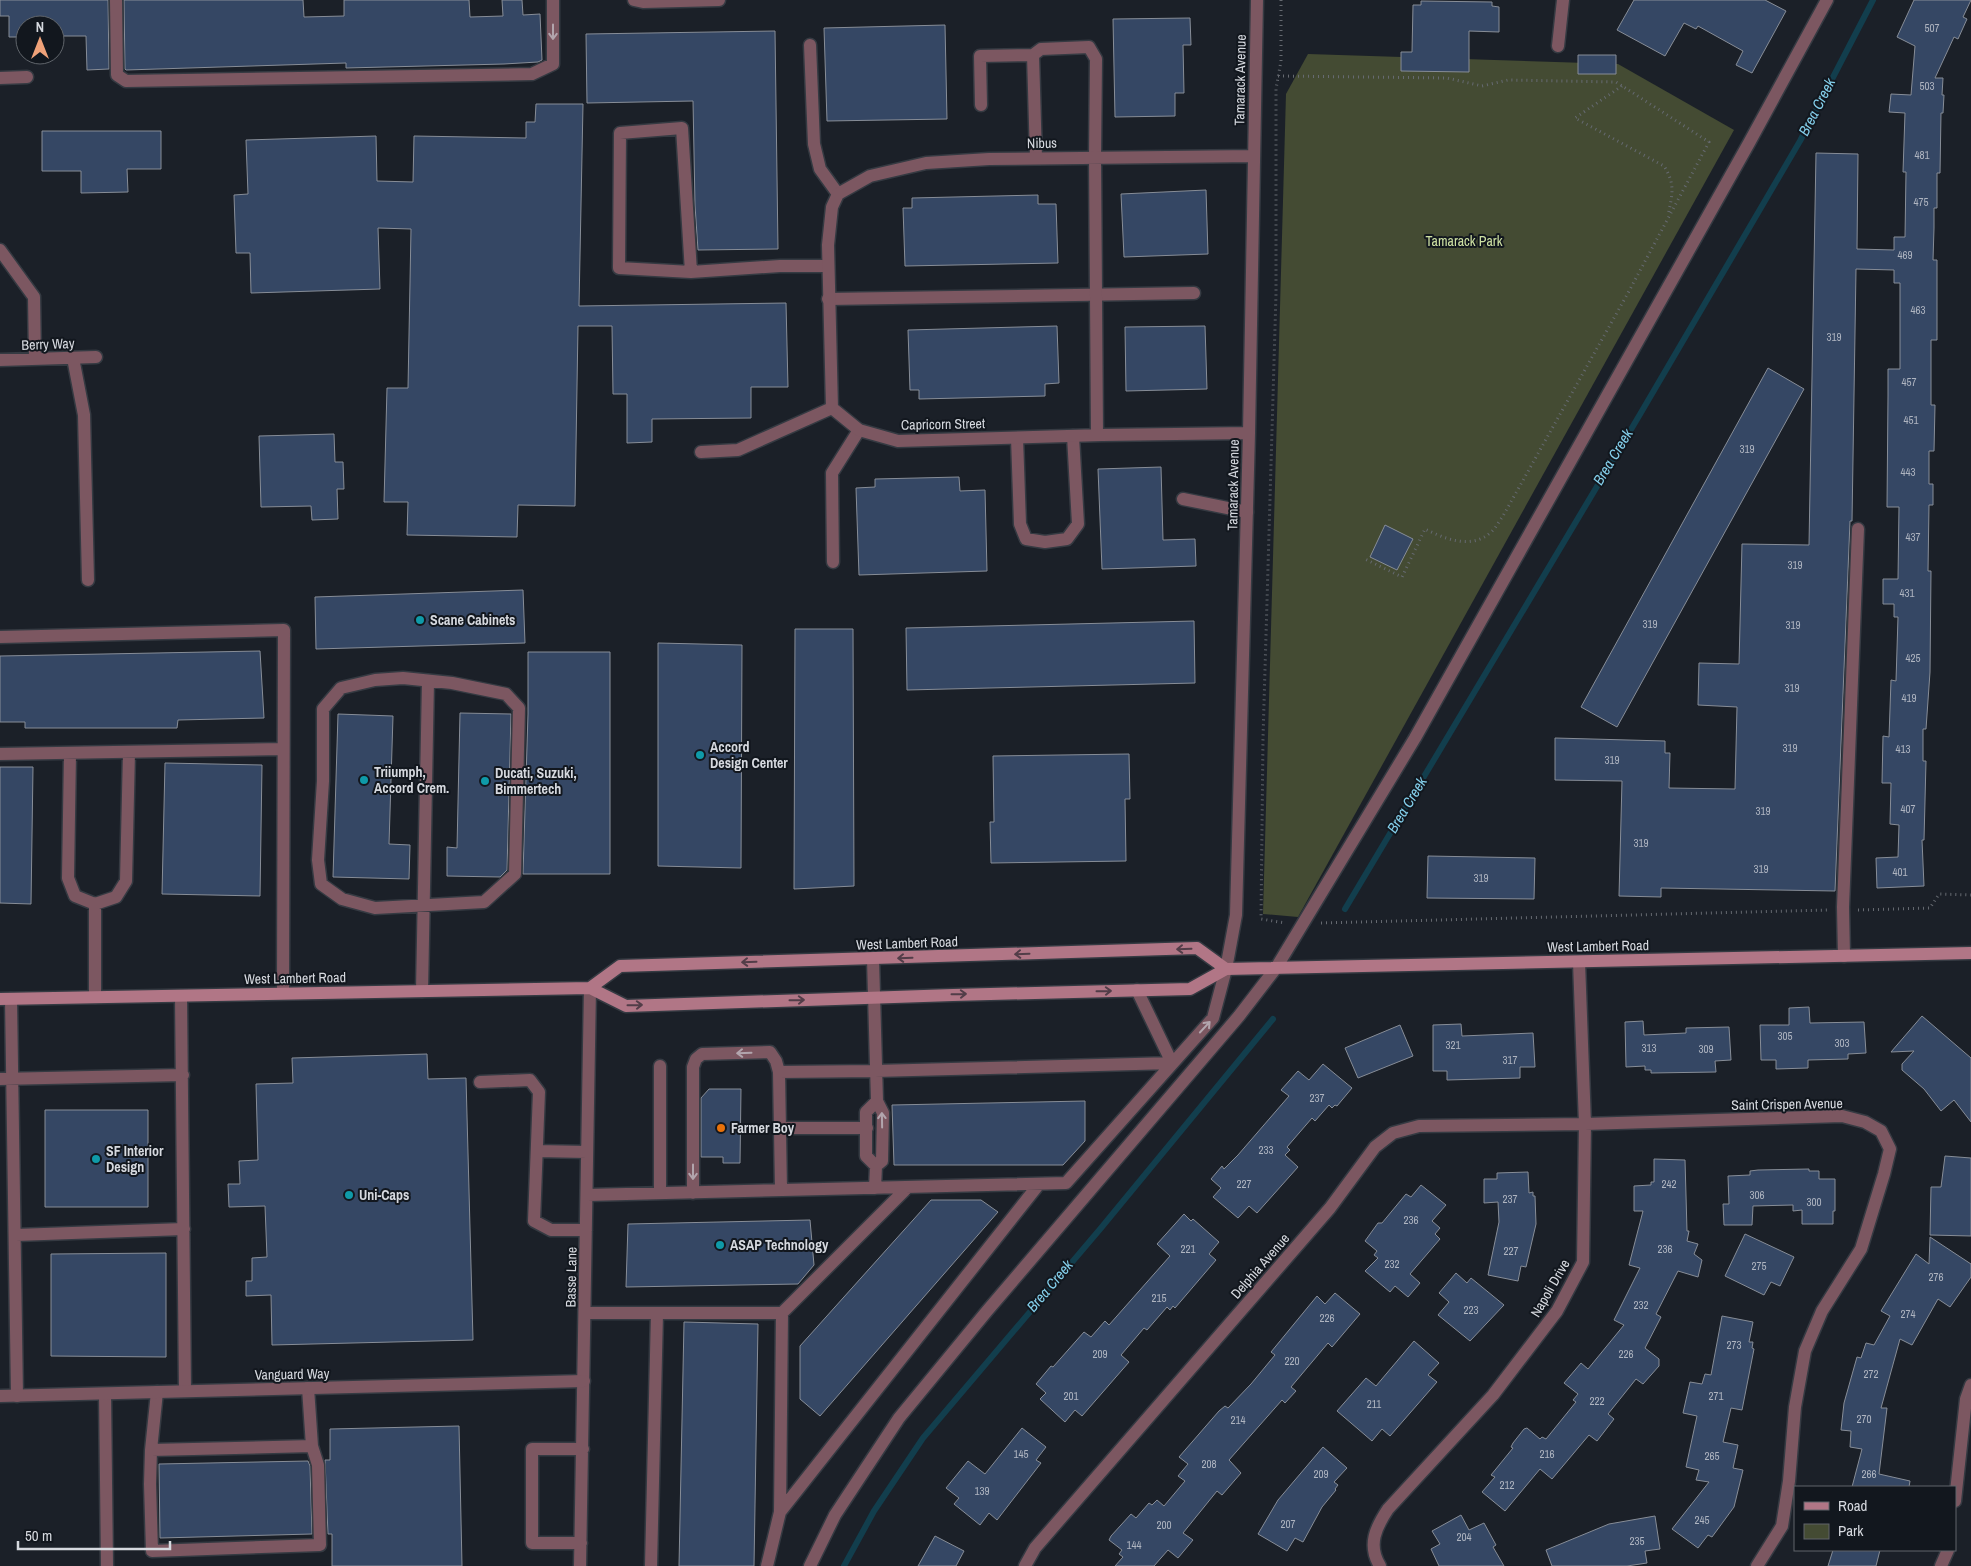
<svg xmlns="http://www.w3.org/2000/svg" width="1971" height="1566" font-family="'Archivo Narrow',sans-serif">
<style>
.green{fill:#444b33}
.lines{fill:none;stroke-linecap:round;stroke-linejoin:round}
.stream{stroke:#123e4d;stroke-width:6}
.building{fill:#354764;stroke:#878d97}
.lane-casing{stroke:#353a42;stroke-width:15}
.street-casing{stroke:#353a42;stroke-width:15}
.secondary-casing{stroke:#353a42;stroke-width:15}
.path{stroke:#666a71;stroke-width:3;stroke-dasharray:1 4;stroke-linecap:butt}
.lane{stroke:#7c5761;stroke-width:12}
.street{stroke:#7c5761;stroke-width:12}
.secondary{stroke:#b17686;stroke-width:12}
.oneway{stroke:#b2a5ad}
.oneway2{stroke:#523d48}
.culture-dot{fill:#0f9aa8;stroke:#12171e;stroke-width:2}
.food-dot{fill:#e8710a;stroke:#12171e;stroke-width:2}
.labels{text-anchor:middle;stroke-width:4;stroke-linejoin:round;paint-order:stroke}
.number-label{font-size:11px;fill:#aeb4c0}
.street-label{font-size:14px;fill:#d6d9df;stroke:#12171e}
.park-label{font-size:14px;fill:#cee1a3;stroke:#12171e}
.poi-label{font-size:14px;font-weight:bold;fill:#d6d9df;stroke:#12171e;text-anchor:start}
.water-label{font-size:15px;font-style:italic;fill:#84cfeb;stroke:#12171e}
</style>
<rect width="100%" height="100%" fill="#1b2028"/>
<path class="green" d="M1308 54 1618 64 1734 130 1298 917 1263 914 1286 94Z"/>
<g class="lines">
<path class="stream" d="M1345 909 1639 416 1800 141 1873 0
M844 1566 874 1511 923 1438 1101 1228 1273 1019"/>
</g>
<path class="building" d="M0 0H108L109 69 87 70 86 36H55V25H25V37H9V16H0Z
M124 0H303L304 17 344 16V0H469L470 17 503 16 502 0H522L523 15 540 14 542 60 538 62 504 64 346 68V63L126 70 125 69Z
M1634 0H1765L1786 11 1752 73 1736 65 1743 51 1698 26 1696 29 1684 23 1665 56 1617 30Z
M1914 0H1971L1963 17 1967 19 1958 39 1954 37 1935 78H1943L1942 95H1944L1943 113H1941L1940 173H1937V208H1934V228L1933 260H1937V340H1931V405H1935L1934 451H1929V484H1933V505H1929L1928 571H1931L1930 672 1926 729H1923V761H1926L1924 840H1922L1924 886 1877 888 1876 858 1898 857 1899 825 1890 824 1891 783H1882L1883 736 1889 737 1891 680 1896 681 1898 617H1894V604H1883V579H1898L1899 507H1887L1888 396V369H1900V283H1894V270L1856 269 1852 521H1850L1835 891 1661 888V897L1619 896 1622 781 1555 780V738L1665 741V753H1670L1669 788 1735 789 1737 707 1698 705 1699 663 1739 664 1742 544 1809 545 1816 153 1858 154 1857 249 1894 250V237H1905L1906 172H1903L1905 113 1889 112 1891 94 1911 95 1915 46 1897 37Z
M1421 1 1492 2V6L1499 7V32L1469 31V72L1401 71V52H1412L1413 5H1421Z
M1190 18 1191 45H1183L1184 93H1175V116L1115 117 1113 19Z
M945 25 947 119 827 121 824 28Z
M775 31 778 249 698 250 695 205 693 101 587 103 586 34Z
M1578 55H1616V74H1578Z
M536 104H583L579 306 786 303 788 387H751V418L652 419V442L627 443V394H613L612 326H578L575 506 518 505 517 537 407 535 408 502H384L387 388H408L411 229 378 228 380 289 251 293 250 253H236L234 195 248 194 246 140 376 136 377 181 413 182 414 136 526 138V122H535Z
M42 131H161V169H127L128 192 81 193V171H42Z
M1206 190 1208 254 1124 257 1121 194Z
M1038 195V204H1056L1058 263 905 266 903 208H912V198Z
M1057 326 1059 383 1045 384V396L919 399V390H910L908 330Z
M1205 326 1207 389 1126 391 1125 327Z
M1768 368 1804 389 1617 727 1581 707Z
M334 434 335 462H343L344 489H337L338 519 312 520 311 506 261 507 259 436Z
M1161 467 1163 540 1195 539 1196 566 1102 569 1098 469Z
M959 477 960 491 985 490 987 571 859 575 856 488 875 487V479Z
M1385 525 1413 539 1397 570 1370 557Z
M523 590 525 643 316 649 315 597Z
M1194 621 1195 683 907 690 906 628Z
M795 629H853L854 886 794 889Z
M658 643 742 645 741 868 658 866Z
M260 651 264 718 178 720 177 728H25V722H0V656Z
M528 652H610V874H523L528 714Z
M460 713 511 714 507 870 500 877 447 876V847L457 848Z
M338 714 393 716 389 844 410 845 409 879 333 877Z
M1129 754 1130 799H1125L1126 861 991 863 990 822H994L993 756Z
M165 763 262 765 260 896 162 894Z
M0 767H33L31 904 0 903Z
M1428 856 1535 858 1534 899 1427 898Z
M1809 1007 1810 1023 1864 1022 1866 1053 1848 1054V1059L1808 1060V1068L1776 1069V1060H1761L1760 1025H1789V1008Z
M1922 1016 1971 1058V1122L1954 1100 1941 1111 1924 1089 1902 1070V1064L1914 1051 1891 1052Z
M1643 1021 1644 1035 1686 1033V1028L1729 1027 1731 1060 1715 1061 1716 1072 1651 1073V1070H1645V1066L1626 1067 1625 1022Z
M1461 1024 1462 1036 1533 1033 1535 1067H1520V1078L1447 1080V1071H1433V1025Z
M1400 1025 1413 1056 1358 1078 1345 1048Z
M427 1054 428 1079 466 1078 473 1340 272 1345 271 1295 246 1296V1281H252V1258L267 1257 265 1206 229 1207 228 1184H240L239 1161 258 1160 256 1084 293 1083 292 1058Z
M1323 1064 1352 1088 1337 1106 1335 1105 1332 1108 1329 1105 1315 1121 1312 1118 1287 1147 1290 1150 1285 1155 1298 1167 1257 1213 1249 1206 1238 1218 1213 1197 1221 1188 1211 1179 1222 1166 1224 1169 1238 1155 1289 1096 1281 1090 1298 1071 1309 1080Z
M709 1089H741L740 1163H723V1157H701V1098Z
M1085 1101V1141L1063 1165H894L892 1105Z
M45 1110H148V1207H45Z
M1945 1156 1971 1158V1236L1930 1235 1931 1187H1941Z
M1654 1159 1685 1160 1687 1231H1689L1687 1241 1698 1244 1694 1254 1702 1260 1698 1277 1678 1271 1656 1314 1661 1317 1645 1348 1659 1359V1366L1643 1384 1636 1379 1608 1414 1614 1419 1597 1441 1589 1435 1552 1479 1540 1469 1505 1511 1482 1492 1495 1477 1491 1475 1513 1448 1511 1447 1513 1443 1524 1429 1527 1428 1540 1439 1542 1437 1546 1439 1576 1402 1573 1400 1578 1394 1564 1383 1581 1363 1588 1369 1624 1325 1614 1320 1640 1268 1629 1265 1643 1211H1634V1186L1651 1185V1182H1654Z
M1809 1169V1171H1819V1179H1835V1211H1833V1224H1802V1210L1793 1211V1205L1753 1206 1752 1225H1724L1723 1204H1729L1728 1176 1750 1175V1171L1758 1170Z
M1528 1172 1529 1193 1533 1192V1196H1535L1536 1224 1526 1267 1521 1266 1518 1281 1488 1275 1499 1222 1498 1202 1484 1203V1179H1497V1173Z
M1421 1185 1446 1205 1432 1221 1440 1228 1435 1234 1440 1239 1410 1274 1420 1283 1408 1297 1395 1286 1390 1292 1365 1271 1378 1258 1374 1255 1377 1251 1365 1241 1378 1223H1382L1406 1194 1411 1197Z
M931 1200H981L998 1212 820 1416 800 1399V1346Z
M1184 1214 1191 1221 1193 1219 1219 1242 1209 1254 1216 1260 1175 1308 1173 1306 1170 1310 1167 1307 1147 1330 1144 1328 1121 1355 1129 1362 1082 1416 1075 1410 1065 1422 1040 1399 1046 1393 1036 1384 1051 1366 1053 1367 1084 1332 1091 1337 1105 1321 1109 1325 1170 1256 1157 1244Z
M810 1220 814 1265 798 1284 626 1287 628 1224Z
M1745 1234 1794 1257 1780 1286 1771 1282 1764 1295 1725 1276Z
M1930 1237 1971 1264V1277L1950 1307 1938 1299 1912 1345 1900 1339 1881 1408H1887L1879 1474 1910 1481 1909 1487H1852L1862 1449 1850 1447 1851 1431 1841 1430 1844 1403 1857 1357 1861 1358 1866 1343 1874 1345 1890 1316 1881 1311 1916 1254 1929 1264Z
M166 1253V1357L51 1356V1254Z
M1456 1273 1467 1283 1471 1278 1504 1305 1470 1341 1438 1315 1449 1302 1439 1293Z
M1335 1293 1360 1314 1332 1347 1328 1343 1291 1387 1296 1391 1285 1403 1282 1400 1229 1460 1241 1473 1222 1495 1217 1491 1183 1533 1193 1540 1178 1558 1168 1550 1154 1566H1115L1123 1557 1119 1554 1122 1550 1109 1540 1111 1536 1131 1514 1136 1518 1149 1503 1152 1505 1157 1500 1164 1506 1185 1481 1178 1476 1188 1464 1179 1457 1219 1411 1225 1406 1228 1408 1251 1384 1275 1355 1271 1352 1317 1296 1325 1304Z
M1722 1316 1753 1322 1749 1342H1753L1752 1348 1754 1349 1742 1410 1731 1408 1723 1442 1738 1445 1733 1468 1743 1470 1734 1507 1712 1537 1708 1535 1698 1548 1672 1529 1709 1482 1696 1480 1699 1470 1686 1467 1697 1416 1683 1413 1690 1382 1702 1384 1705 1374 1711 1375Z
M684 1322 758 1324 754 1566H679Z
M1414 1341 1439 1363 1428 1375 1437 1382 1390 1436 1382 1429 1372 1441 1337 1411 1366 1378 1376 1386Z
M459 1426 462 1566H332V1534H328L325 1460H330V1429Z
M1022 1428 1046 1447 1036 1460 1041 1463 997 1520 989 1513 980 1525 954 1504 959 1498 946 1488 968 1461 985 1474Z
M1323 1447 1347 1468 1334 1482 1338 1485 1335 1489 1336 1490 1322 1507 1303 1542 1295 1538 1287 1551 1258 1534 1278 1500Z
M308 1461 310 1466 312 1534 160 1538 159 1464Z
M1461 1515 1469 1530 1484 1523 1496 1545 1493 1547 1504 1566H1439L1431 1549 1440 1544 1432 1531Z
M1655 1516 1660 1549 1645 1551 1647 1563 1627 1566H1552L1546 1550 1609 1524Z
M935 1536 964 1551 956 1566H918Z
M1833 1550H1880L1876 1566H1828Z"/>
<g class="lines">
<defs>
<path id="lane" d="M116 0 117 75 126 81 532 74 553 64V0
M634 0 643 2 719 0
M810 45 814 144 820 169 838 194
M1558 46 1563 0
M0 78 27 77
M981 105 980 56 1033 55
M1036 158 1033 55 1041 49 1089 47 1096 59 1095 157
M0 250 34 297 35 359
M691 272 682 128 620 133 619 268 691 272 780 266H828
M828 299 1194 293
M73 358 84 415 88 580
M0 360 96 357
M1017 438 1020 524 1026 539 1045 542 1067 539 1078 524 1073 436
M701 452 738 450 832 408
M1183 499 1247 512
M833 562 832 473 859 430
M0 637 284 630 283 993
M403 678 452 683 506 694 519 708 515 874 484 902 375 908 342 899 321 884 318 860 323 781V709L341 688 375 680Z
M70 753 68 878 75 896 95 904V997
M0 754 283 749
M95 904 116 897 126 881 129 752
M1844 956 1843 907 1858 529
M873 959 877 1101
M1137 990 1172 1063
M422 991 428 681
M181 996 185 1391
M11 999 17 1396
M660 1066V1193
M0 1079 183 1075
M480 1082 530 1080 539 1092 534 1221 551 1230H586
M780 1128H867
M537 1151 587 1152
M875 1188 876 1166 866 1156V1112L877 1101 883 1113 882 1161 876 1166
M781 1190 779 1072 875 1071 1172 1063
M693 1193V1067L696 1059 702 1054 770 1052 776 1061 779 1072
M587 1195 1066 1183 1213 1018 1226 969
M16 1235 184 1229
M585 1313H782
M157 1392 151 1450 150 1484 152 1551 320 1545 318 1465 312 1446 308 1388
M105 1394 107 1566
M151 1450 312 1446
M780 1512 782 1313 908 1187
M581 1543H532V1449H583
M580 1566 590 988
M651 1566 657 1313
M767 1566 780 1512 1039 1184
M810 1566 835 1515 899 1418 987 1311 1239 1016 1276 968 1415 738 1749 143 1827 0"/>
<path id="street" d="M1095 157 1097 435
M1249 433 1102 435 898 441 859 430 832 408 828 245 832 207 838 194 870 176 926 163 989 159 1254 156
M1226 969 1236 915 1249 433 1257 0
M0 1396 584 1381
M1955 1501 1966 1399 1971 1385
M1025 1566 1035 1548 1330 1208 1375 1147 1393 1133 1419 1126 1585 1124 1842 1116 1865 1122 1881 1131 1890 1149 1884 1174 1861 1249 1822 1311 1805 1351 1795 1407 1789 1481 1782 1526 1757 1566
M1380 1566C1367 1545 1376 1527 1388 1509L1493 1395 1557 1311 1583 1262 1585 1124 1579 962
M1941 1566 1948 1550"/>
<path id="secondary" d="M590 988 620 966 1197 948 1226 969
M0 999 590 988 626 1006 953 995 1190 989 1226 969 1971 953"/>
</defs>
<use href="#lane" class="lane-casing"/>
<use href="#street" class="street-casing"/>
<use href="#secondary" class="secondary-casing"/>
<path class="path" d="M1281 0V61L1276 89V294L1263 738 1261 919 1285 923
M1278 76 1447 78 1482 86 1508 80 1616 82 1709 142 1628 293 1503 516C1499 521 1496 528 1491 532 1472 550 1445 539 1425 529L1402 577 1365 559
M1622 86 1575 118 1664 166C1676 185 1672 195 1668 216
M1858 910 1930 908 1939 894 1971 895
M1321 923 1827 910"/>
<use href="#lane" class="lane"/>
<use href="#street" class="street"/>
<use href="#secondary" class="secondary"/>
</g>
<defs><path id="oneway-shaft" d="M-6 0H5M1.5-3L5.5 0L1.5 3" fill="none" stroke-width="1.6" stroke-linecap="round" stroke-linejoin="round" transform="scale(1.25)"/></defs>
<g class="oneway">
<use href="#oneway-shaft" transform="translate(553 32) rotate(90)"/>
<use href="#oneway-shaft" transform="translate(1205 1027) rotate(-47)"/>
<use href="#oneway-shaft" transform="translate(744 1053) rotate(178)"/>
<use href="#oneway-shaft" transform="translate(882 1120) rotate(-91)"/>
<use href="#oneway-shaft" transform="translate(693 1172) rotate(90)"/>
</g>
<g class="oneway2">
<use href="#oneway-shaft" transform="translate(1184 949) rotate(178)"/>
<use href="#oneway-shaft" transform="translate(1022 954) rotate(178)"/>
<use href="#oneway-shaft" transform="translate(905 958) rotate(178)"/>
<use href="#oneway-shaft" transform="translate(749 962) rotate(178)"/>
<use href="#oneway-shaft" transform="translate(1104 991) rotate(-1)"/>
<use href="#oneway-shaft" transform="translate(959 994) rotate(-1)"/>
<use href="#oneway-shaft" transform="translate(797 1000) rotate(-1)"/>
<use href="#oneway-shaft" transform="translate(635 1005) rotate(-1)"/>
</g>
<g class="culture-dot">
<circle cx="420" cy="620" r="5"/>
<circle cx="700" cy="755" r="5"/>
<circle cx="364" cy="780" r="5"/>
<circle cx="485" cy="781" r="5"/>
<circle cx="96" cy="1159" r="5"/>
<circle cx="349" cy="1195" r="5"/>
<circle cx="720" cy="1245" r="5"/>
</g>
<circle class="food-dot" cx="721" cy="1128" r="5"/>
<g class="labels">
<g class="number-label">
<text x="1932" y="32">507</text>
<text x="1927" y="90">503</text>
<text x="1922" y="159">481</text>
<text x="1921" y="206">475</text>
<text x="1905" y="259">469</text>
<text x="1918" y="314">463</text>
<text x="1834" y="341">319</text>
<text x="1909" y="386">457</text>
<text x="1911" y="424">451</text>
<text x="1747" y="453">319</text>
<text x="1908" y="476">443</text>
<text x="1913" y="541">437</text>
<text x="1795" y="569">319</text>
<text x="1907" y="597">431</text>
<text x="1650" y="628">319</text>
<text x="1793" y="629">319</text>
<text x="1913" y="662">425</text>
<text x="1792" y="692">319</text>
<text x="1909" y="702">419</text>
<text x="1790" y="752">319</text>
<text x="1903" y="753">413</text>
<text x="1612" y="764">319</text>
<text x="1908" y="813">407</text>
<text x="1763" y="815">319</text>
<text x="1641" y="847">319</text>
<text x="1761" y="873">319</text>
<text x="1900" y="876">401</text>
<text x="1481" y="882">319</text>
<text x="1785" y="1040">305</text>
<text x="1842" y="1047">303</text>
<text x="1453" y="1049">321</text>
<text x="1649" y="1052">313</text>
<text x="1706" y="1053">309</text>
<text x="1510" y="1064">317</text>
<text x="1317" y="1102">237</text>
<text x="1266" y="1154">233</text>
<text x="1244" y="1188">227</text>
<text x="1669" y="1188">242</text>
<text x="1757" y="1199">306</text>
<text x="1510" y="1203">237</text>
<text x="1814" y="1206">300</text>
<text x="1411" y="1224">236</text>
<text x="1188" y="1253">221</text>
<text x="1665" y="1253">236</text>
<text x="1511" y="1255">227</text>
<text x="1392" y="1268">232</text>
<text x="1759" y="1270">275</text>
<text x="1936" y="1281">276</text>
<text x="1159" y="1302">215</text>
<text x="1641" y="1309">232</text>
<text x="1471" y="1314">223</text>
<text x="1908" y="1318">274</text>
<text x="1327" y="1322">226</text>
<text x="1734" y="1349">273</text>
<text x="1100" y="1358">209</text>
<text x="1626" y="1358">226</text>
<text x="1292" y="1365">220</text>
<text x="1871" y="1378">272</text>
<text x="1071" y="1400">201</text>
<text x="1716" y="1400">271</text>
<text x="1597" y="1405">222</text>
<text x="1374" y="1408">211</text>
<text x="1864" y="1423">270</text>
<text x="1238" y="1424">214</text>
<text x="1021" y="1458">145</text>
<text x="1547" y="1458">216</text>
<text x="1712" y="1460">265</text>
<text x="1209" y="1468">208</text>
<text x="1321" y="1478">209</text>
<text x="1869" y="1478">266</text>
<text x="1507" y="1489">212</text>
<text x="982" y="1495">139</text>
<text x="1702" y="1524">245</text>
<text x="1288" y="1528">207</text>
<text x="1164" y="1529">200</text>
<text x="1464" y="1541">204</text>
<text x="1637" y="1545">235</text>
<text x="1134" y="1549">144</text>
</g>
<g class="street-label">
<text transform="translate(1240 80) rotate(-89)" y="5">Tamarack Avenue</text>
<text transform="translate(1042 143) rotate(-1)" y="5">Nibus</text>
<text transform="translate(48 344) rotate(-2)" y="5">Berry Way</text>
<text transform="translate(943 424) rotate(-1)" y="5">Capricorn Street</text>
<text transform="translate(1233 485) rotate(-89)" y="5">Tamarack Avenue</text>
<text transform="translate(907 943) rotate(-2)" y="5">West Lambert Road</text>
<text transform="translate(1598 946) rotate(-1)" y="5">West Lambert Road</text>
<text transform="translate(295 978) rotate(-1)" y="5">West Lambert Road</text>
<text transform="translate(1787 1104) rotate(-1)" y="5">Saint Crispen Avenue</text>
<text transform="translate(1260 1266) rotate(-49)" y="5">Delphia Avenue</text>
<text transform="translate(571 1277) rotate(-89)" y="5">Basse Lane</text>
<text transform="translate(1550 1288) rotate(-60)" y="5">Napoli Drive</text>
<text transform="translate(292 1374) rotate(-1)" y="5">Vanguard Way</text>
</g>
<g class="park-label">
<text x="1464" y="246">Tamarack Park</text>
</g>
<g class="poi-label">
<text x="430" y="625">Scane Cabinets</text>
<text x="710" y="752">Accord<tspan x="710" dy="16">Design Center</tspan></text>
<text x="374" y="777">Triiumph,<tspan x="374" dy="16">Accord Crem.</tspan></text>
<text x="495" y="778">Ducati, Suzuki,<tspan x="495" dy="16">Bimmertech</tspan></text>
<text x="731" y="1133">Farmer Boy</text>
<text x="106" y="1156">SF Interior<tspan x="106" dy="16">Design</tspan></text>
<text x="359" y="1200">Uni-Caps</text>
<text x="730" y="1250">ASAP Technology</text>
</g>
<g class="water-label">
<text transform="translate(1817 107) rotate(-63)" y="5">Brea Creek</text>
<text transform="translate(1613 457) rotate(-59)" y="5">Brea Creek</text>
<text transform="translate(1407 805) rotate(-59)" y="5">Brea Creek</text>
<text transform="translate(1050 1286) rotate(-50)" y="5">Brea Creek</text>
</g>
</g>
<rect x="1794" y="1486" width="162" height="65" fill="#12171e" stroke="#60656b"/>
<rect x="1804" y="1502" width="25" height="8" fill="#b17686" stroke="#60656b"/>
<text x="1838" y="1511" font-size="15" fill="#d6d9df">Road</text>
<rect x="1804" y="1524" width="25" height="15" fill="#444b33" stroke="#60656b"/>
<text x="1838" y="1536" font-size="15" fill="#d6d9df">Park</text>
<g transform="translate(40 40)"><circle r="24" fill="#12171e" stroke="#60656b"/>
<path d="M0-4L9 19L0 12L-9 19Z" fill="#f0a279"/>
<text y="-8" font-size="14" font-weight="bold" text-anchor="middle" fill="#d6d9df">N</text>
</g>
<path d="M18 1541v8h152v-8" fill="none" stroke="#d6d9df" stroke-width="2.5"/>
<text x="25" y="1541" font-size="15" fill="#d6d9df" stroke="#12171e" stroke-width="4" paint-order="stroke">50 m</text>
</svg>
